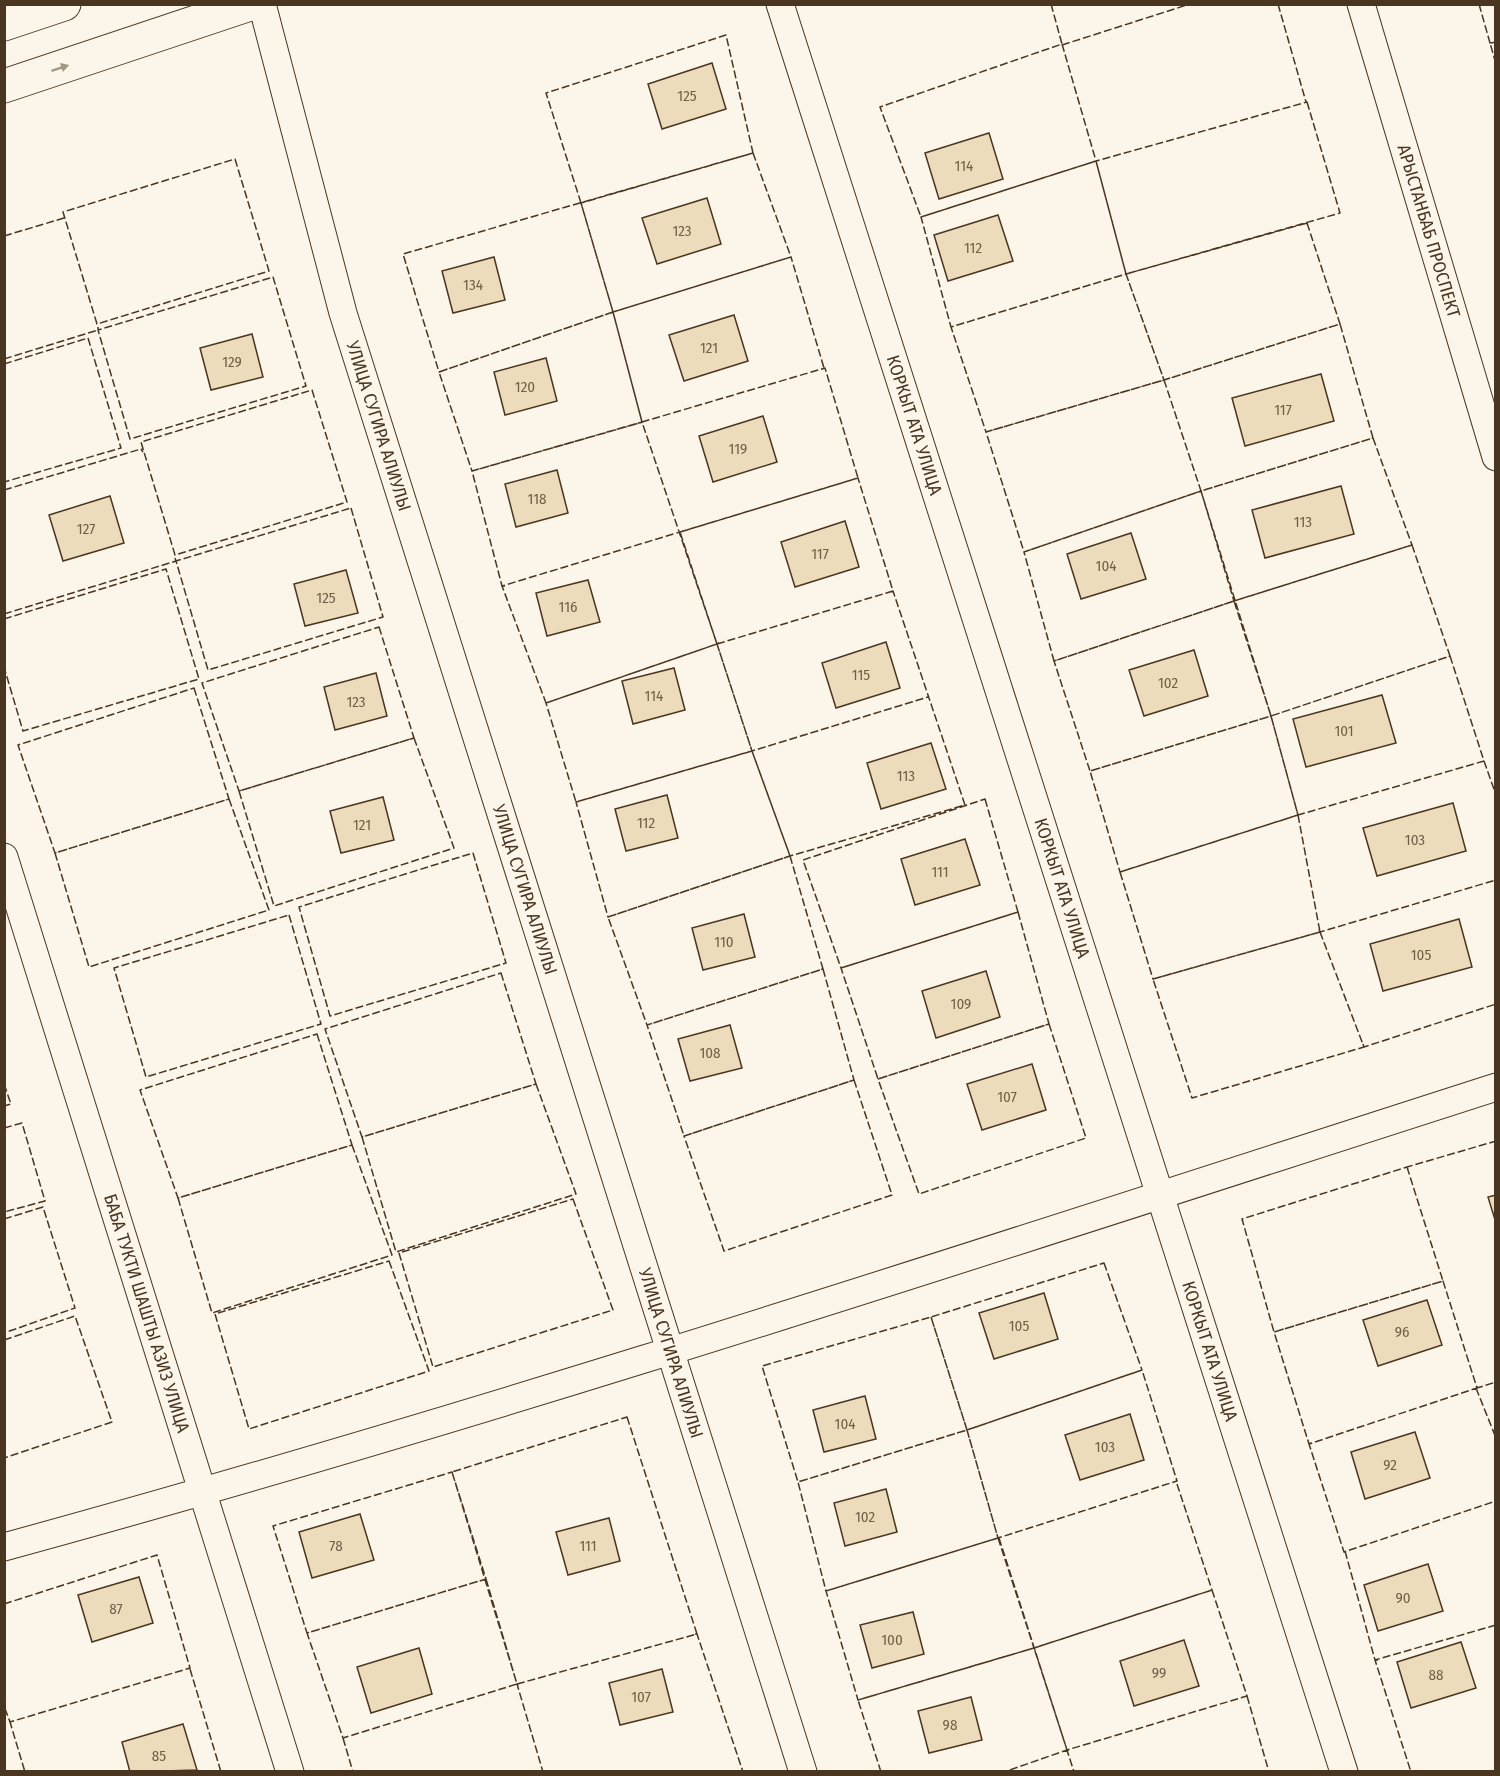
<svg xmlns="http://www.w3.org/2000/svg" width="1500" height="1776" font-family="'Fira Sans Condensed',sans-serif">
<style>
.building{fill:#ecdcbc;stroke:#4a3520;stroke-width:1.5}
.lines{fill:none;stroke-linecap:round;stroke-linejoin:round}
.street-casing{stroke:#4a3520;stroke-width:29}
.secondary-casing{stroke:#4a3520;stroke-width:35}
.street{stroke:#fbf6e9;stroke-width:27}
.secondary{stroke:#fbf6e9;stroke-width:33}
.fence{stroke:#4a3520;stroke-width:1.5;stroke-dasharray:8 3;stroke-linecap:butt}
.oneway{fill:#a29684}
.labels{text-anchor:middle;stroke-width:4.5;stroke-linejoin:round;paint-order:stroke}
.number-label{font-size:15px;fill:#725f47}
.street-label{font-size:18px;fill:#4a3520;stroke:#fbf6e9}
</style>
<rect width="100%" height="100%" fill="#fbf6e9"/>
<path class="building" d="M712 63 726 109 662 129 648 84Z
M989 133 1003 179 939 199 925 153Z
M707 198 721 244 657 264 642 218Z
M998 215 1013 261 948 281 934 235Z
M494 257 505 300 453 313 442 271Z
M734 315 748 361 684 381 669 335Z
M252 334 263 377 211 390 200 348Z
M546 358 557 401 505 415 494 372Z
M1321 374 1334 421 1245 446 1232 398Z
M763 416 777 462 713 482 699 436Z
M557 470 568 513 516 527 505 484Z
M1341 486 1354 534 1265 558 1252 510Z
M110 496 124 543 63 561 49 515Z
M845 521 859 567 795 587 781 542Z
M1131 533 1146 579 1081 599 1067 554Z
M346 570 358 613 305 626 294 584Z
M588 580 600 622 547 636 536 593Z
M886 642 900 688 836 708 822 663Z
M1194 650 1208 696 1144 716 1129 670Z
M674 668 685 710 633 724 622 681Z
M376 673 387 716 335 730 324 687Z
M1382 695 1396 743 1306 767 1293 719Z
M931 743 946 789 881 809 867 763Z
M667 795 678 838 626 851 615 809Z
M383 797 394 840 341 853 330 811Z
M1453 803 1466 851 1377 876 1363 828Z
M965 839 980 885 915 905 901 859Z
M744 914 755 957 703 970 692 928Z
M1459 919 1472 967 1383 991 1370 944Z
M986 971 1000 1017 936 1038 922 991Z
M730 1025 742 1068 690 1081 678 1039Z
M1032 1064 1046 1110 982 1130 967 1084Z
M1496 1195V1223L1488 1197Z
M1044 1293 1058 1339 994 1359 979 1313Z
M1427 1300 1442 1345 1378 1366 1363 1320Z
M865 1396 876 1439 824 1452 813 1410Z
M1130 1414 1144 1460 1080 1480 1065 1435Z
M1415 1432 1430 1478 1365 1499 1351 1452Z
M886 1489 897 1532 845 1546 834 1503Z
M360 1514 374 1560 312 1578 299 1532Z
M609 1518 620 1561 568 1575 556 1532Z
M1428 1564 1443 1611 1378 1631 1364 1585Z
M139 1577 153 1623 92 1642 78 1595Z
M913 1612 924 1654 872 1668 860 1625Z
M1184 1640 1199 1686 1134 1706 1120 1661Z
M1461 1642 1476 1688 1411 1708 1397 1662Z
M419 1648 432 1694 371 1713 357 1667Z
M662 1669 673 1712 620 1725 609 1683Z
M971 1697 982 1740 929 1753 918 1711Z
M183 1724 197 1770 130 1772 122 1742Z"/>
<g class="lines">
<defs>
<g id="street">
<path id="s1" d="M262 4 343 313 803 1772"/>
<path id="s2" d="M780 4 1344 1772"/>
<path id="s3" d="M1361 4 1496 457"/>
<path id="s4" d="M4 857 290 1772"/>
<path d="M4 1547C506 1410 1001 1246 1496 1087"/>
</g>
<path id="secondary" d="M4 24 64 4
M4 86 250 4"/>
</defs>
<use href="#street" class="street-casing"/>
<use href="#secondary" class="secondary-casing"/>
<use href="#street" class="street"/>
<use href="#secondary" class="secondary"/>
<path class="fence" d="M1051 4 1062 44H1064
M1278 4 1306 102
M1479 4 1490 43 1496 42 1490 43 1496 64
M1062 44 1096 161 921 217 880 107Z
M1062 45 1190 4
M1307 102 1340 213 1126 274 1096 161Z
M753 153 791 257 613 312 581 203Z
M235 159 269 271 97 324 63 212Z
M1096 161 1126 274 951 327 921 217Z
M581 203 546 93 726 35 753 153 403 254 439 372 613 312 581 203
M1307 223 1340 324 1164 380 1126 274Z
M4 236 64 218
M273 277 306 386 130 439 98 330Z
M613 312 642 422 472 471 439 372Z
M4 359 98 330V327
M4 364 88 338 121 448 4 482
M1164 380 1201 491 1373 438 1340 324 1164 380 986 432 951 327 1126 274 1164 380
M1164 380 1201 491 1024 552 986 432Z
M312 390 347 502 175 555 141 442Z
M642 422 613 312 791 257 824 368
M1373 438 1412 545 1234 601 1201 491Z
M4 490 141 449 143 452
M351 508 383 617 208 670 176 561Z
M680 532 858 478 825 368 642 422 717 644 893 591 858 478 502 586 546 703 717 644 680 532
M1412 545 1450 656 1271 716 1234 601Z
M505 586H502L472 471 643 422
M891 592 893 591 965 805 790 856 752 751 928 697
M1234 601 1054 661 1090 771 1271 716 1201 491 1024 552 1054 661 1234 601
M4 614 176 561 175 558
M4 619 166 569 199 679 23 731 4 667
M379 627 414 738 239 791 202 683Z
M719 643 717 644 752 751 928 697
M717 644 752 751 576 802 546 703Z
M1450 656 1484 761 1298 815 1271 716Z
M194 688 229 799 55 853 18 745Z
M1271 716 1298 815 1120 872 1090 771Z
M414 738 454 848 274 906 239 791Z
M752 751 790 856 608 917 576 802Z
M1484 761 1496 795
M229 799 269 910 89 967 55 853Z
M985 799 1018 912 841 968 803 860Z
M1298 815 1320 932 1153 979 1120 872Z
M473 853 506 963 330 1016 299 907Z
M790 856 823 969 647 1025 608 917Z
M1018 912 1049 1024 878 1079 841 968Z
M289 915 321 1024 146 1077 114 968Z
M1319 929 1320 932 1496 880
M1320 932 1364 1047 1192 1098 1153 979Z
M823 969 854 1080 684 1136 647 1025Z
M501 973 536 1084 362 1137 325 1029Z
M1049 1024 1086 1138 919 1194 878 1079Z
M317 1034 352 1145 178 1198 140 1090Z
M1363 1044 1364 1047 1496 1004
M854 1080 892 1195 724 1251 684 1136Z
M4 1084 11 1104 4 1106
M536 1084 576 1194 396 1252 362 1137Z
M4 1128 22 1123 45 1201 4 1212
M352 1145 392 1255 212 1313 178 1198Z
M1407 1167 1443 1281 1274 1332 1242 1219Z
M1408 1169 1407 1167 1496 1141
M573 1199 613 1310 433 1367 399 1253Z
M4 1219 43 1207 75 1308 4 1333
M389 1261 429 1371 249 1429 215 1314Z
M1104 1263 1142 1370 967 1430 931 1317Z
M1443 1281 1477 1388 1309 1444 1274 1332Z
M931 1317 967 1430 798 1482 762 1366Z
M4 1340 75 1316 112 1422 4 1458
M1477 1386V1388L1496 1382
M1476 1388 1496 1438
M627 1417 697 1634 517 1684 452 1472Z
M967 1430 998 1538 826 1591 798 1482 967 1430 1142 1370 1177 1481 998 1538 967 1430
M1311 1443 1309 1444 1344 1552 1496 1501
M452 1472 486 1579 307 1633 273 1526Z
M998 1538 1034 1648 858 1700 826 1591Z
M999 1538 1067 1750 1004 1772
M1345 1551 1375 1660 1496 1625
M486 1579 517 1684 343 1738 307 1633Z
M1212 1590 1247 1696 1067 1750 1034 1648Z
M4 1604 157 1555 190 1668 10 1722 4 1706
M695 1634H697L743 1772
M1378 1660H1375L1411 1772
M190 1669 221 1772
M519 1684H517L543 1772
M1247 1696 1269 1772
M11 1721 10 1722 25 1772
M343 1738 353 1772
M1069 1750H1067L1074 1772
M881 1772 858 1700 1034 1648 1212 1590 1176 1481"/>
</g>
<defs><path id="oneway-solid" d="M-6-.8H1V-3.2L6.5 0L1 3.2V.8H-6Z" transform="scale(1.5)"/></defs>
<use class="oneway" href="#oneway-solid" transform="translate(60 68) rotate(-18)"/>
<g class="labels">
<g class="number-label">
<text x="687" y="101">125</text>
<text x="964" y="171">114</text>
<text x="682" y="236">123</text>
<text x="973" y="253">112</text>
<text x="473" y="290">134</text>
<text x="709" y="353">121</text>
<text x="232" y="367">129</text>
<text x="525" y="392">120</text>
<text x="1283" y="415">117</text>
<text x="738" y="454">119</text>
<text x="537" y="504">118</text>
<text x="1303" y="527">113</text>
<text x="86" y="534">127</text>
<text x="820" y="559">117</text>
<text x="1106" y="571">104</text>
<text x="326" y="603">125</text>
<text x="568" y="612">116</text>
<text x="861" y="680">115</text>
<text x="1168" y="688">102</text>
<text x="654" y="701">114</text>
<text x="356" y="707">123</text>
<text x="1344" y="736">101</text>
<text x="906" y="781">113</text>
<text x="646" y="828">112</text>
<text x="362" y="830">121</text>
<text x="1415" y="845">103</text>
<text x="940" y="877">111</text>
<text x="724" y="947">110</text>
<text x="1421" y="960">105</text>
<text x="961" y="1009">109</text>
<text x="710" y="1058">108</text>
<text x="1007" y="1102">107</text>
<text x="1019" y="1331">105</text>
<text x="1402" y="1337">96</text>
<text x="845" y="1429">104</text>
<text x="1105" y="1452">103</text>
<text x="1390" y="1470">92</text>
<text x="865" y="1522">102</text>
<text x="336" y="1551">78</text>
<text x="588" y="1551">111</text>
<text x="1403" y="1603">90</text>
<text x="116" y="1614">87</text>
<text x="892" y="1645">100</text>
<text x="1159" y="1678">99</text>
<text x="1436" y="1680">88</text>
<text x="641" y="1702">107</text>
<text x="950" y="1730">98</text>
<text x="159" y="1761">85</text>
</g>
<g class="street-label">
<text dy="6" stroke="none"><textPath href="#s3" startOffset="237">АРЫСТАНБАБ ПРОСПЕКТ</textPath></text>
<text dy="6" stroke="none"><textPath href="#s2" startOffset="442">КОРКЫТ АТА УЛИЦА</textPath></text>
<text dy="6" stroke="none"><textPath href="#s1" startOffset="438">УЛИЦА СУГИРА АЛИУЛЫ</textPath></text>
<text dy="6" stroke="none"><textPath href="#s2" startOffset="928">КОРКЫТ АТА УЛИЦА</textPath></text>
<text dy="6" stroke="none"><textPath href="#s1" startOffset="924">УЛИЦА СУГИРА АЛИУЛЫ</textPath></text>
<text dy="6" stroke="none"><textPath href="#s4" startOffset="478">БАБА ТУКТИ ШАШТЫ АЗИЗ УЛИЦА</textPath></text>
<text dy="6" stroke="none"><textPath href="#s2" startOffset="1414">КОРКЫТ АТА УЛИЦА</textPath></text>
<text dy="6" stroke="none"><textPath href="#s1" startOffset="1410">УЛИЦА СУГИРА АЛИУЛЫ</textPath></text>
</g>
</g>
<rect width="1500" height="1776" fill="none" stroke="#4a3520" stroke-width="12"/>
</svg>
